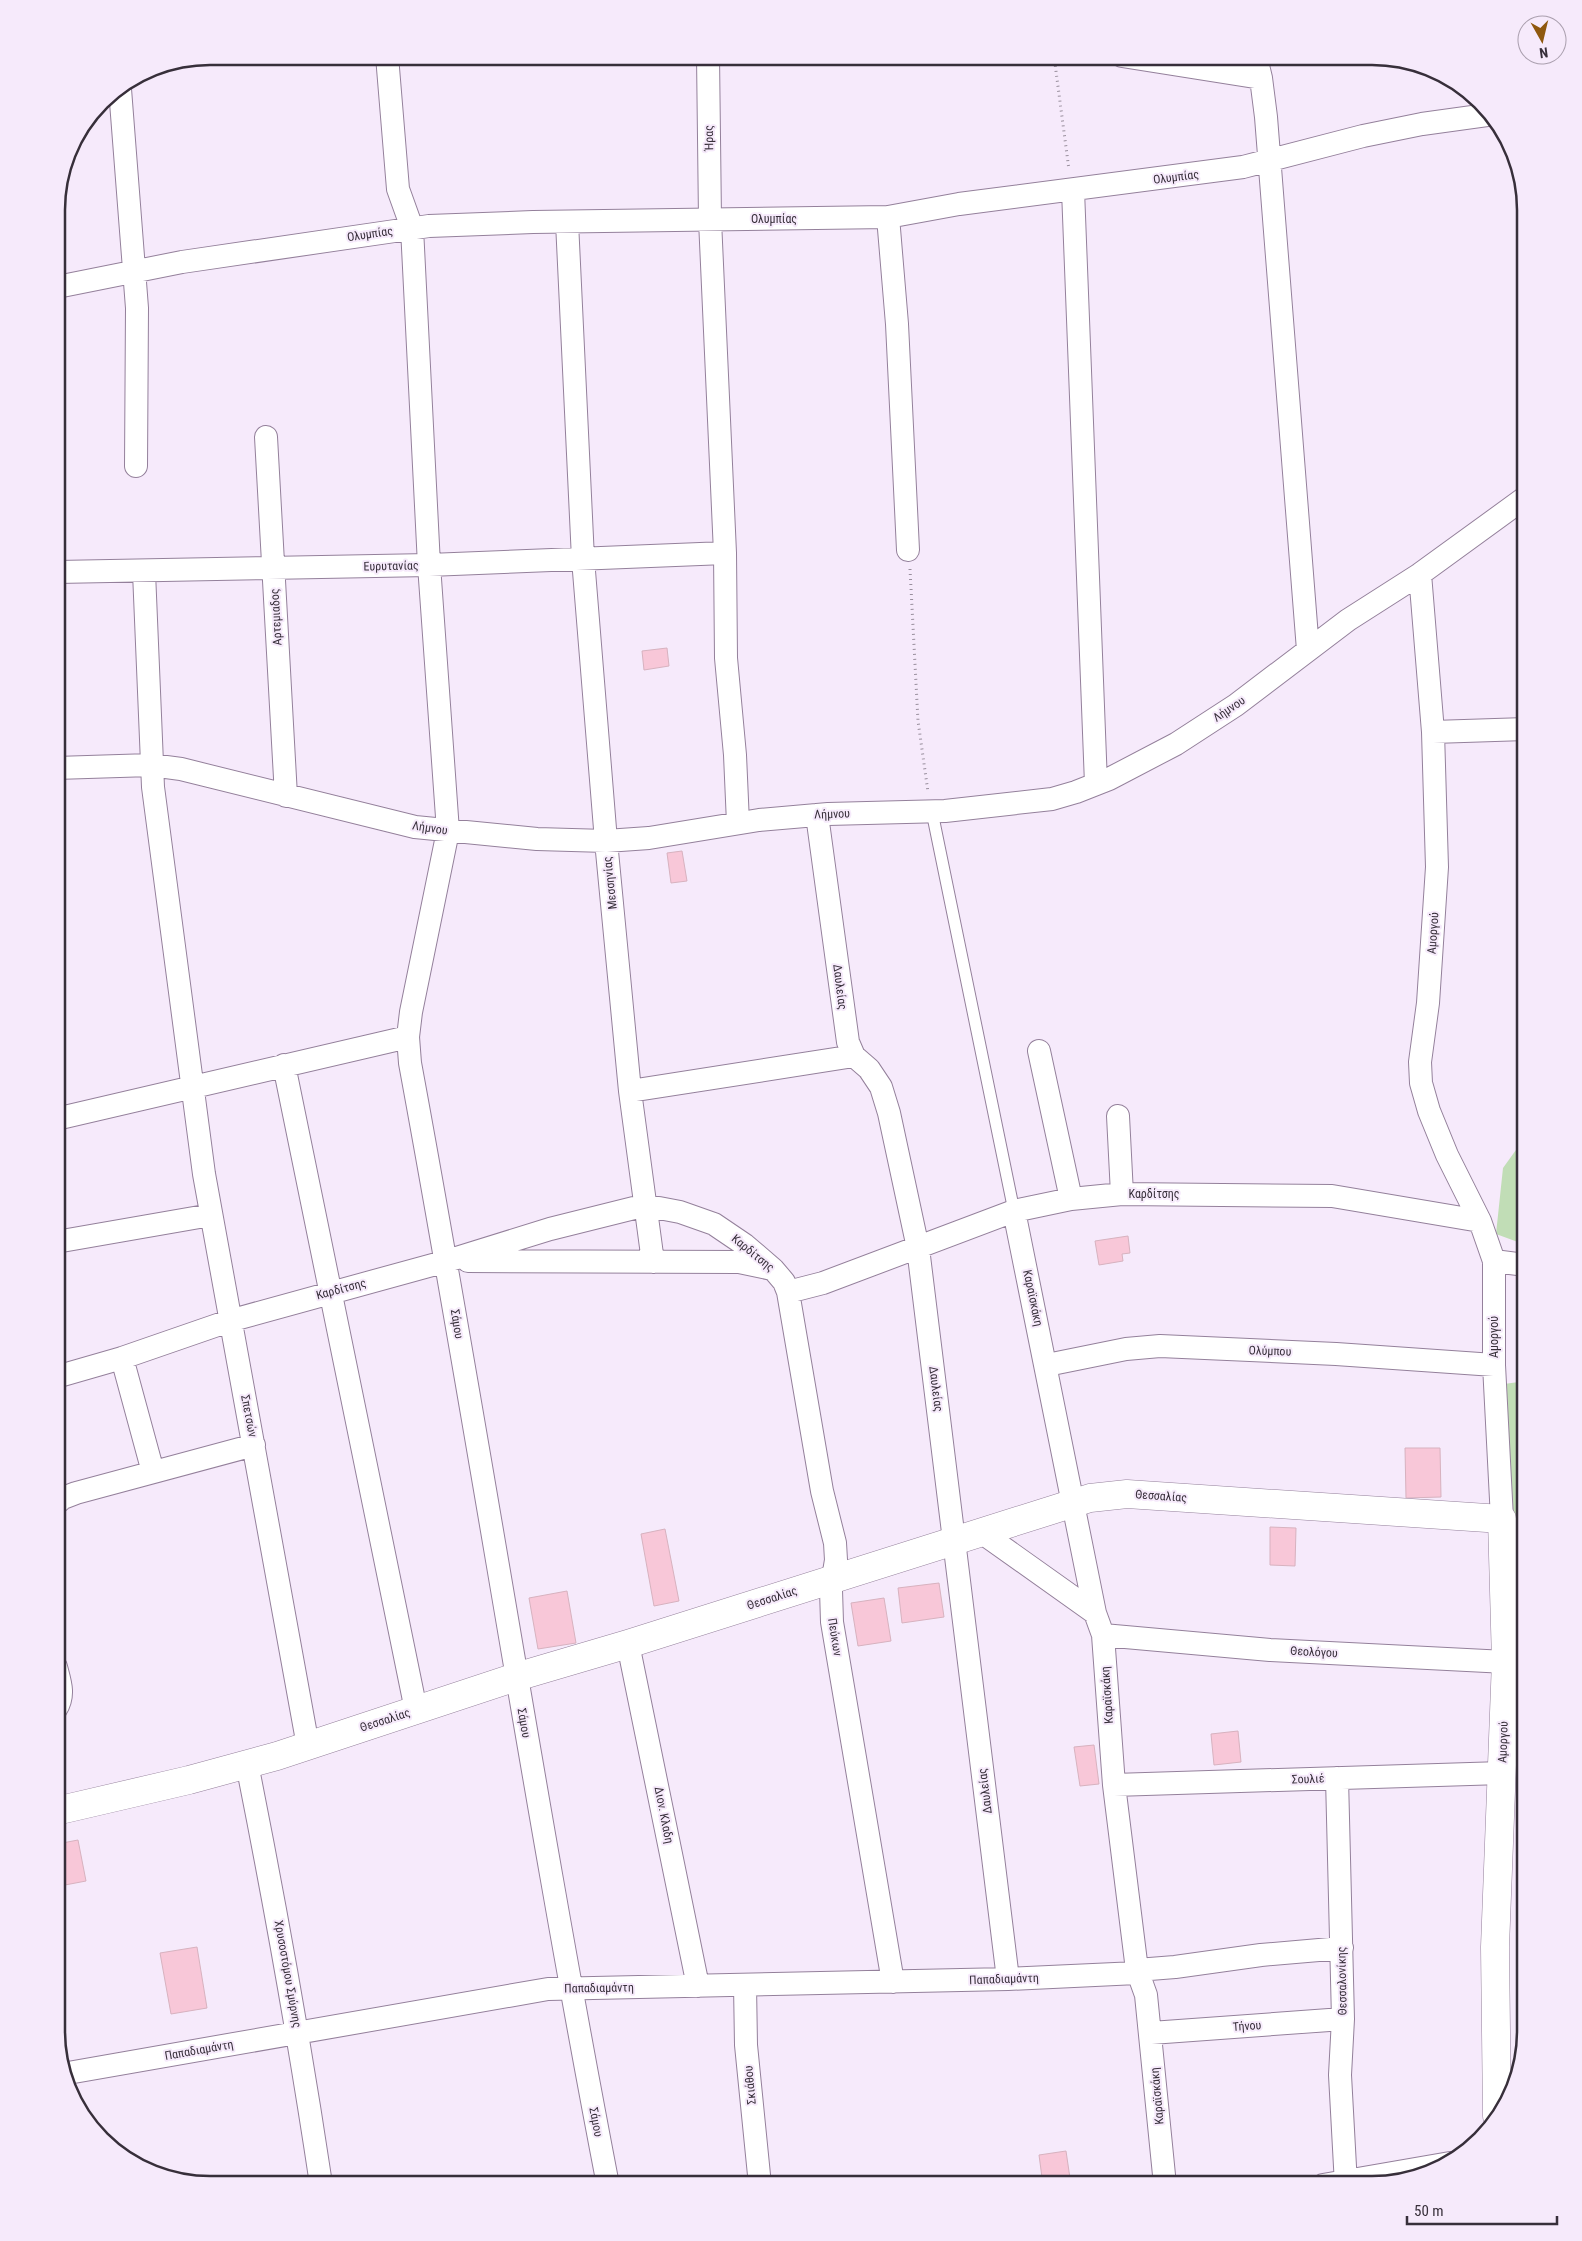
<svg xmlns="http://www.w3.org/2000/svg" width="1582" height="2241" font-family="'Roboto Condensed',sans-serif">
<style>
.green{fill:#c1ddb6}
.building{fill:#f8c7d8;stroke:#d7b2bf}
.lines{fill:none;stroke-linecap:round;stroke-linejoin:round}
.lane-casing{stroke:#94809b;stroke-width:13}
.street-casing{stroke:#94809b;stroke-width:24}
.secondary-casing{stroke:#94809b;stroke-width:29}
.path{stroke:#998f9d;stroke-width:3;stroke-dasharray:1 4;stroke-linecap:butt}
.lane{stroke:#fff;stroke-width:11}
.street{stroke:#fff;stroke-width:22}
.secondary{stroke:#fff;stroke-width:28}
.labels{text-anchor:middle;stroke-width:4;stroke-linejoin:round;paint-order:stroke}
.street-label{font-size:12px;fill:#372f3a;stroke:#f6eafb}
.rim{fill:none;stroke:#372f3a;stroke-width:2.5}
</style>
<rect width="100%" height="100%" fill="#f6eafb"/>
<path class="green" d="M1526 1136V1245L1496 1234 1503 1168Z
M1526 1381V1648H1508L1504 1384Z"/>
<path class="building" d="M667 648 669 666 644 670 642 651Z
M682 851 687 881 671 883 667 853Z
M1128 1236 1130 1253 1122 1254 1123 1261 1099 1265 1095 1241Z
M1405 1448H1440L1441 1497 1406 1498Z
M1270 1527 1296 1528 1295 1566 1270 1565Z
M665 1529 679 1601 654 1606 641 1534Z
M939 1583 944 1617 902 1623 898 1588Z
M567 1591 576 1643 538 1649 529 1598Z
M884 1598 891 1641 858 1646 851 1603Z
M1238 1731 1241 1762 1214 1765 1211 1734Z
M1094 1745 1099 1784 1080 1786 1074 1747Z
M78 1840 86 1881 65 1885 57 1844Z
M197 1947 207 2008 171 2014 160 1953Z
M1066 2151 1071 2185H1043L1039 2155Z"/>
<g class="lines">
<defs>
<path id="lane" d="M932 812 1014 1211"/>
<path id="street" d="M387 56 398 189 412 228 429 565 448 831 411 1012 408 1037 410 1063C479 1436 536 1812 608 2185
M708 56 710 220 725 553 726 658 735 755 738 823
M1122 56 1261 78
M1256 57 1261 78 1266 117 1308 650
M120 89 137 308 136 466
M1073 190 1096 784
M888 217 897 324 908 550
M567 222 583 559 606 841 630 1091 653 1262
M57 287 182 262 429 226 533 222 888 217 959 204 1243 167 1363 136 1422 124 1487 115
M266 437 286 796
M57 572 429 565 725 553
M144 572 153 787 204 1174 308 1746
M1420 574 1433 732 1437 867 1428 1003 1420 1062 1421 1083 1429 1111 1447 1155 1480 1221 1494 1261V1365L1502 1519
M1433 732 1526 729
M56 768 151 765 181 769 415 827 537 839 606 841 649 838 759 820 828 814 945 811 1052 799 1076 792 1109 779 1176 744 1236 705 1348 620 1420 574 1526 497
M817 815 848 1042 854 1056 869 1069 881 1087 889 1113 918 1248 1008 1979
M1039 1051 1071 1199
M284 1065 416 1710
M630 1091 854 1056
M1118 1116 1122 1194
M56 1119 408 1037
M1014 1211 1095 1613 1103 1635 1114 1785 1137 1970 1146 1995 1165 2185
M56 1242 211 1215
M468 1261 739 1262 772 1269
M1494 1261 1526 1265
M788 1292 822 1491 835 1543 836 1560 831 1590 832 1622 893 1982
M122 1358 153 1472
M1047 1365 1126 1349 1160 1346 1336 1354 1494 1365
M56 1377 122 1358 229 1321 447 1261 550 1229 634 1208H659L680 1212 714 1224 745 1245 773 1269 784 1282 788 1292 823 1283 1014 1211 1071 1199 1122 1194 1332 1196 1480 1221
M56 1504 63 1498 76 1493 254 1445
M981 1532 1095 1613
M1103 1635 1270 1650 1526 1663
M628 1644 698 1986
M56 1709C65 1695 60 1682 56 1667
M247 1764C275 1904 300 2044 321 2184
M1337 1778 1343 2019 1340 2075 1346 2185
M1114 1785 1502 1773
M1137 1970 1175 1967 1261 1955 1342 1948
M745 1985 746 2045 760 2185
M1151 2033 1343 2019
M68 2073 548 1989 1008 1979 1137 1973
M1323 2185 1450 2163"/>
<path id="secondary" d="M56 1811 189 1780 277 1756 516 1677 628 1644 1090 1498 1127 1494 1502 1519 1506 1661 1495 1947 1497 2116"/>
</defs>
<use href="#lane" class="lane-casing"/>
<use href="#street" class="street-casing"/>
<use href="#secondary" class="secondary-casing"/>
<path class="path" d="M1054 56 1069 170
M910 569 918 721 928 792"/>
<use href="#lane" class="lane"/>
<use href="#street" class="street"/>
<use href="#secondary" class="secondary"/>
</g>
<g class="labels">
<g class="street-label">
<text transform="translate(709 138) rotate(-91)" y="4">Ήρας</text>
<text transform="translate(1176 177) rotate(-7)" y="4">Ολυμπίας</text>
<text x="774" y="223">Ολυμπίας</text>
<text transform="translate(370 234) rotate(-8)" y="4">Ολυμπίας</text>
<text transform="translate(391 566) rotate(-1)" y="4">Ευρυτανίας</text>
<text transform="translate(276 617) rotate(-93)" y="4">Αρτεμιαδος</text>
<text transform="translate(1229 709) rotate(-34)" y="4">Λήμνου</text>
<text transform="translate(832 814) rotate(-2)" y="4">Λήμνου</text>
<text transform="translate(430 828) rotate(9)" y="4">Λήμνου</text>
<text transform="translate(610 883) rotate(-96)" y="4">Μεσσηνίας</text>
<text transform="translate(1433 933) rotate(-86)" y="4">Αμοργού</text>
<text transform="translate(840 987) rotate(83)" y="4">Δαυλείας</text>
<text x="1154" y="1198">Καρδίτσης</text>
<text transform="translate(753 1253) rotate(39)" y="4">Καρδίτσης</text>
<text transform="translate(341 1289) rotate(-15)" y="4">Καρδίτσης</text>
<text transform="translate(1033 1298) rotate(78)" y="4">Καραϊσκάκη</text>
<text transform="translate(457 1324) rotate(81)" y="4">Σάμου</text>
<text transform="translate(1494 1337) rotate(-90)" y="4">Αμοργού</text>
<text transform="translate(1270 1351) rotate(2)" y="4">Ολύμπου</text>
<text transform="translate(936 1389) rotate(83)" y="4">Δαυλείας</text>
<text transform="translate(249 1416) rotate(79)" y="4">Σπετσών</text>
<text transform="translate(1161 1496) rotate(4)" y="4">Θεσσαλίας</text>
<text transform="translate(772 1598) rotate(-18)" y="4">Θεσσαλίας</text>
<text transform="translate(835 1637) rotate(81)" y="4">Πεύκων</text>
<text transform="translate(1314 1652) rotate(3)" y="4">Θεολόγου</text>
<text transform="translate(1107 1695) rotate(-94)" y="4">Καραϊσκάκη</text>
<text transform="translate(385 1720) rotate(-18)" y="4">Θεσσαλίας</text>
<text transform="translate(524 1723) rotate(80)" y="4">Σάμου</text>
<text transform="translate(1503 1742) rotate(-88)" y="4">Αμοργού</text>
<text transform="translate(1308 1779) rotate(-2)" y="4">Σουλιέ</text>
<text transform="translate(985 1791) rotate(-97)" y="4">Δαυλείας</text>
<text transform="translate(664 1815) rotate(79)" y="4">Διον. Κλαδη</text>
<text transform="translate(288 1974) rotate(80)" y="4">Χρυσοστόμου Σμύρνης</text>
<text transform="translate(1004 1979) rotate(-2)" y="4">Παπαδιαμάντη</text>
<text transform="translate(1342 1981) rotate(-91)" y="4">Θεσσαλονίκης</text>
<text transform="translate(599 1988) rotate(-1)" y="4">Παπαδιαμάντη</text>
<text transform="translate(1247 2026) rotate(-4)" y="4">Τήνου</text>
<text transform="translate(199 2050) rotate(-10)" y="4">Παπαδιαμάντη</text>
<text transform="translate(750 2085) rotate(-95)" y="4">Σκιάθου</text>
<text transform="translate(1157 2096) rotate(-95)" y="4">Καραϊσκάκη</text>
<text transform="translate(596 2122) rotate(79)" y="4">Σάμου</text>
</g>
</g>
<path d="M0 0H1582V2241H0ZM210 65H1372A145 145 0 0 1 1517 210V2031A145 145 0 0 1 1372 2176H210A145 145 0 0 1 65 2031V210A145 145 0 0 1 210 65Z" fill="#f6eafb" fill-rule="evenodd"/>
<path class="rim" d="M210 65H1372A145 145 0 0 1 1517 210V2031A145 145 0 0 1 1372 2176H210A145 145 0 0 1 65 2031V210A145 145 0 0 1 210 65Z"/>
<g transform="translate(1542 40) rotate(172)"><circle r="24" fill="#f6eafb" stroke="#aa9fae"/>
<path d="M0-4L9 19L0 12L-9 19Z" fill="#8f580e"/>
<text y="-8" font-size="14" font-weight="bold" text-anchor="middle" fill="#372f3a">N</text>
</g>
<path d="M1407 2216v8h150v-8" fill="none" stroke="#372f3a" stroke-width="2.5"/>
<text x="1414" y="2216" font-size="15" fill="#372f3a" stroke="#f6eafb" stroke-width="4" paint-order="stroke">50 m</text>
</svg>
